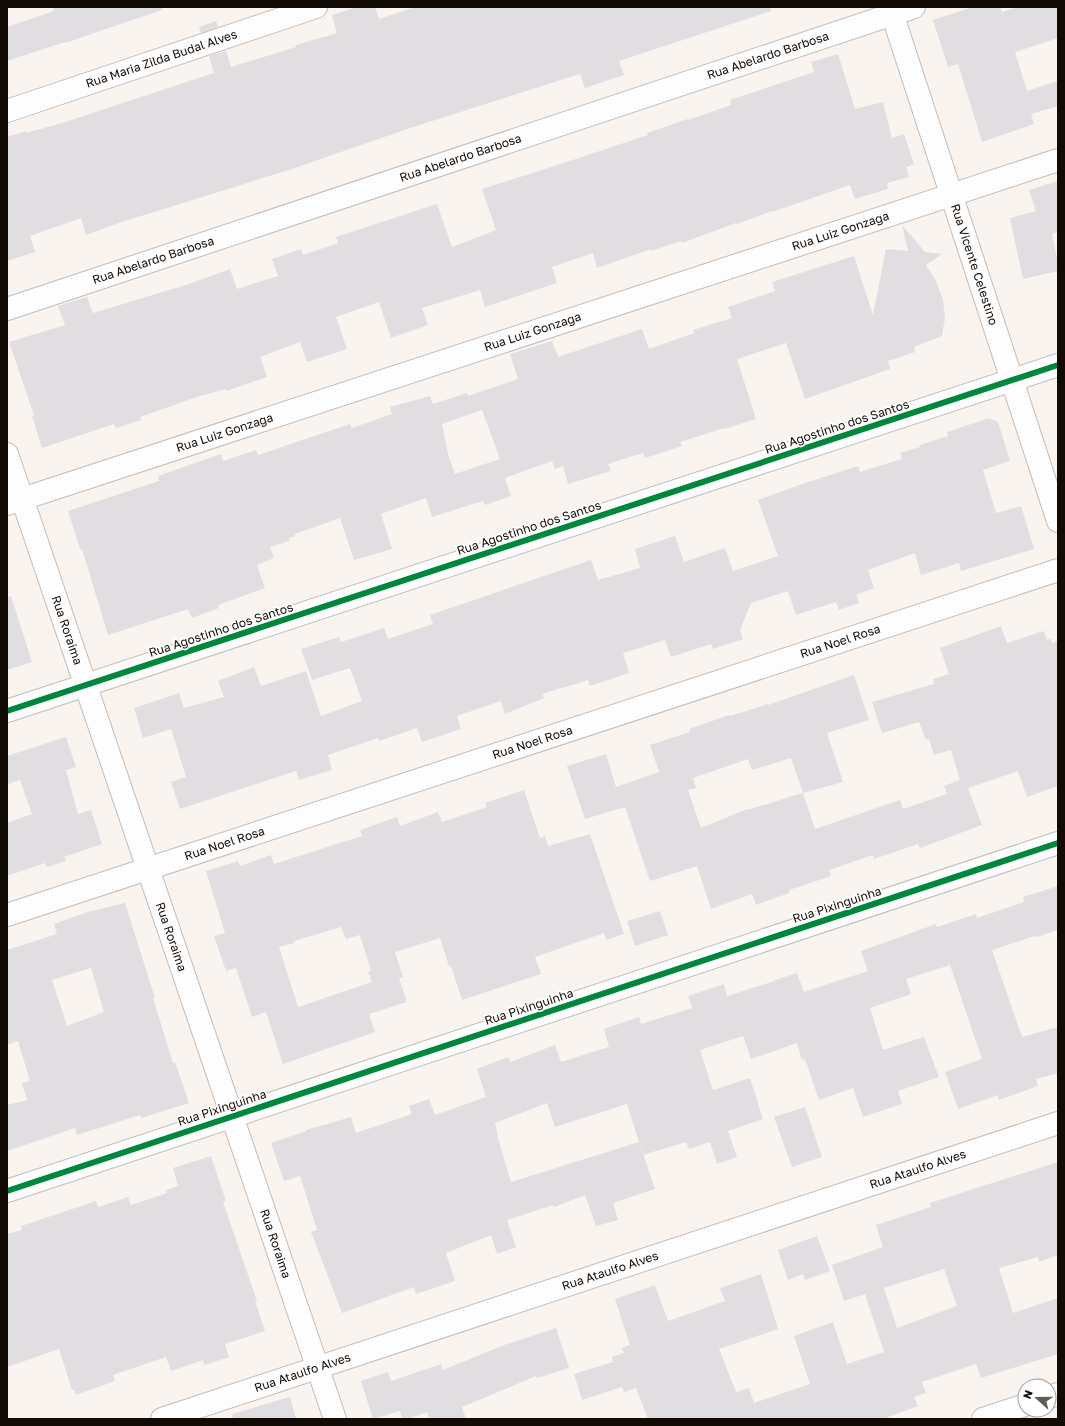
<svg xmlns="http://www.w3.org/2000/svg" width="1065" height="1426" font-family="'Golos Text',sans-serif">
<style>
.building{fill:#e1dee1;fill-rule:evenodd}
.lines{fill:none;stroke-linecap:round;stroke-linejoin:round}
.minor-casing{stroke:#c3bcb7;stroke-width:24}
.minor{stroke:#fefdfd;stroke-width:22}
.cycleway-casing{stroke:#fff;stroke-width:8}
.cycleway{stroke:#00873e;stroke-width:6}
.labels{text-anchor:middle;stroke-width:3.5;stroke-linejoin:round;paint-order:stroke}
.street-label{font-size:12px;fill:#110a05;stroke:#fff}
</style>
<rect width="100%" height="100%" fill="#f9f4f0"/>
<path class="building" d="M53 7H162V10L65 43V42L7 61V27L54 11Z
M357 7H375L379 19 415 7H771V11L619 61 624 75 585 88 580 74 410 128 292 169 122 222 86 235 81 218 30 236 35 252 7 261V137L26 131V133L62 123 214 73 209 56 226 51 231 67 296 47V45L337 33 332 15Z
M973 7H1000L1002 12 1019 7H1058V38L1015 52 1027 91 1058 81V106L1031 114 1034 124 982 142 958 64 948 67 933 20Z
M216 21 218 27 201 33 199 27Z
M838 54 855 109 883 102 892 138 904 134 914 164 906 167 909 177 887 183 888 189 855 199 850 185 772 212V211L737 224 736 223 682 243 681 241 651 251V249L597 268 593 253 552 267 557 283 485 307 480 290 422 308 428 325 391 338 379 302 336 317 347 349 307 362 300 342 260 357 267 377 226 391 225 389 194 398 140 417 141 420 116 428 114 424 42 448 32 416 34 415 9 342 65 325 58 306 87 297 93 313 189 284 230 269 237 289 278 276 272 259 301 249 303 255 338 243 336 237 437 204 452 247 496 230 482 189 564 163 648 135 647 133 688 119V120L731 105 730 100 814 72 811 62Z
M1058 181V232L1052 234 1058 263V271L1023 279 1010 218 1036 211 1029 190Z
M902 225 925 252 942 254 926 265 936 281 943 300 945 318 942 336 914 347 915 352 888 361 890 369 805 399 786 343 737 359 756 419 724 429V428L680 442 682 446 645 458 643 453 608 464 611 471 568 484 563 466 555 469 552 461 505 478 511 496 485 505 483 501 432 517 426 498 381 514 392 549 354 560 340 518 295 534V536L289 538V541L270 547 274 558 257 565 265 588 218 605 219 608 192 618 188 609 108 635 82 549H80L68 511 159 481 158 476 221 454 223 461 256 450 258 455 350 424 352 428 392 414 390 407 430 396 433 404 467 393 468 396 518 379 510 354 552 341 558 357 642 329 649 349 694 333 693 330 732 318 728 307 775 291 772 282 854 256 873 315 886 249 908 251ZM482 410 500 459 455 474 448 454 442 424Z
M989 418 998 422 1010 461 983 470 996 513 1021 506 1034 549 961 571 959 563 921 575 915 553 868 570 874 588 856 595 859 603 839 610 836 602 796 615 788 591 751 603 740 630 743 639 713 649 711 644 671 657 665 640 623 653 629 673 590 686 588 680 542 694 544 698 505 714 501 701 457 716 461 729 422 742 417 728 379 741 378 738 328 755 332 770 299 780 296 771 180 809 171 782 186 777 171 729 143 738 134 708 179 693 184 708 224 697 218 681 254 667 261 686 306 671 321 716 362 701 350 668 312 680 301 649 339 637 341 642 384 628 388 639 433 624 430 615 591 560 598 580 640 568 635 549 675 536 684 562 725 548 733 571 778 556 758 500 802 484 858 466 860 472 902 459 900 453 920 447V445L948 436 947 432Z
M11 596 32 662 7 670V597Z
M1001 626 1007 643 1044 631 1047 640 1051 639 1052 643 1058 641V786L1027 797 1018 771 968 788 982 825 920 848 918 844 874 859 873 855 829 870 831 876 789 890V893L756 905 752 894 711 909 697 866 650 881 625 807 585 819 567 766 606 754 616 787 659 772 650 745 690 732 689 729 729 715 730 716 768 704V705L854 675 869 720 827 733 843 782 803 793 815 829 900 800 903 809 947 794 944 786 960 780 951 750 934 755 929 739 926 740 919 722 882 733 872 702 934 684 933 679 949 674 940 648ZM791 758 803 793 747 810V809L701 828 688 790 696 788 693 778 748 759 752 770Z
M66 737 76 767 66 770 78 814 91 810 102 844 64 857 66 861 47 867 45 863 7 876V823L32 814 20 780 7 784V756Z
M524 790 540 838 545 836 548 846 590 834 624 934 606 940 604 933 535 957 541 974 462 1000 451 966H449L440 938 395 952 403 977 399 978 407 1002 369 1014 375 1032 283 1064 266 1012 252 1017 236 968 226 971 214 936 225 933 206 871 238 861 240 866 271 855 274 864 362 836 360 830 397 817 400 826 438 812 442 822 487 807 485 803ZM341 927 346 939 360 935 371 971 368 972 372 982 298 1007 279 947 294 943V941Z
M1058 886V930L1036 937 1035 936 992 950 1022 1037 1058 1027V1073L1036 1079 1038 1086 999 1100 998 1095 958 1109 945 1072 982 1059 950 965 906 979 911 994 870 1008 883 1050 924 1037 939 1077 898 1091 902 1104 863 1117 853 1088 819 1100 805 1059 802 1060 797 1043 751 1059 743 1036 700 1050 713 1090 750 1078 763 1119 728 1131 737 1157 717 1164 710 1142 689 1149 686 1142 643 1155 627 1104 555 1127 547 1103 495 1123 498 1135H497L511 1182 639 1142 655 1189 613 1203 618 1220 596 1226 585 1195 554 1207 553 1205 507 1220 516 1247 497 1254 491 1235 446 1253 455 1281 416 1294 414 1287 342 1313 311 1232 317 1230 300 1176 284 1181 271 1143 306 1131V1130L351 1117 356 1133 412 1114 409 1106 429 1099 435 1115 486 1097 477 1069 508 1057 510 1062 555 1045 561 1062 609 1047 604 1029 639 1017 641 1024 692 1008 688 996 724 984 727 996 775 981V980L797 973 804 992 868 971 861 951 936 924 937 927 976 914 977 918 1024 902 1023 897Z
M125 903 155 998H153L173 1063 175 1062 189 1103 141 1118 140 1115 77 1135 75 1128 7 1151V1105L27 1100 22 1083 30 1081 18 1041 7 1045V950L57 934 54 924 88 912ZM91 968 104 1012 67 1026 52 980Z
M660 911 668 935 635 946 627 921Z
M805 1107 822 1157 792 1167 774 1117Z
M211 1156 226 1201 223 1202 257 1301H255L265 1331 225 1344 229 1357 204 1365 203 1360 171 1371 166 1357 113 1375 115 1381 76 1395 74 1390H72L59 1349 7 1367V1234L22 1230 21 1226 96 1201 98 1207 128 1197 131 1205 167 1193 166 1190 178 1186 173 1168Z
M1058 1162V1255L1039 1262 1038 1257 999 1268 1013 1313 1058 1298V1354L981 1378 976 1364 922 1382 926 1393 914 1397 918 1406 883 1419H648L636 1388 624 1392 622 1387 582 1400 574 1374 613 1362 612 1357 624 1353 622 1348 630 1345 615 1299 655 1285 668 1321 725 1301 720 1288 761 1274 778 1329 719 1349 736 1392 749 1388 754 1403 810 1384 794 1336 833 1322 847 1364 884 1352 865 1294 844 1301 832 1265 883 1247 876 1225 931 1207 930 1203ZM944 1269 957 1306 897 1328 884 1288Z
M817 1236 830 1271 805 1280 803 1274 788 1280 778 1250Z
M556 1328 569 1368 537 1378 536 1376 462 1407 466 1419H429L427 1412 407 1419H402L400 1411 373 1419 361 1381 388 1372 391 1381 441 1364 443 1370 504 1345Z
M290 1397 296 1419H233L232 1414Z"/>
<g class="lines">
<defs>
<g id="minor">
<path id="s1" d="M890 7 1058 521"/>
<path id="s2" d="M7 111 316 7"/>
<path id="s3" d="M7 309 914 7"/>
<path id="s4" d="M7 454 335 1419"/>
<path id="s5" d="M7 504 1058 160"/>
<path d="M7 711 1058 365"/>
<path id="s6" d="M7 915 1058 570"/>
<path d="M7 1191 1058 843"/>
<path d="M1049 1397 1058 1394"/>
<path id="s7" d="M162 1419 1058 1123"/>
<path d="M983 1419 1025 1405"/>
</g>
</defs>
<use href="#minor" class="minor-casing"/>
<use href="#minor" class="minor"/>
<defs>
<path id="cycleway" d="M7 711 1058 365
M7 1191 1058 843"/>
</defs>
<use href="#cycleway" class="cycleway-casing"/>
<use href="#cycleway" class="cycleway"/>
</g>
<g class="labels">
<g class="street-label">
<text dy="4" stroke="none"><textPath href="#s3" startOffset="802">Rua Abelardo Barbosa</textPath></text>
<text dy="4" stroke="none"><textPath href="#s2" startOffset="163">Rua Maria Zilda Budal Alves</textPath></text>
<text dy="4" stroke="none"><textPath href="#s3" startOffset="478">Rua Abelardo Barbosa</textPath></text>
<text dy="4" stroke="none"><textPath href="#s5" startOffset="877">Rua Luiz Gonzaga</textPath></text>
<text dy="4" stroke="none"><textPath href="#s3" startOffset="154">Rua Abelardo Barbosa</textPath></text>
<text dy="4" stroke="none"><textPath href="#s1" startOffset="271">Rua Vicente Celestino</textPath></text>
<text dy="4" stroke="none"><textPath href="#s5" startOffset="553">Rua Luiz Gonzaga</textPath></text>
<text transform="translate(837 427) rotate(-18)" y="4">Rua Agostinho dos Santos</text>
<text dy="4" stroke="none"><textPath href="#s5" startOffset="229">Rua Luiz Gonzaga</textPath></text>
<text transform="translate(529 528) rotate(-18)" y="4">Rua Agostinho dos Santos</text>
<text dy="4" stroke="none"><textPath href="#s4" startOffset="186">Rua Roraima</textPath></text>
<text transform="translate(221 630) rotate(-18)" y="4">Rua Agostinho dos Santos</text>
<text dy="4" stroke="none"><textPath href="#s6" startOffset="877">Rua Noel Rosa</textPath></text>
<text dy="4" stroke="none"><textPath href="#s6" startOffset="553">Rua Noel Rosa</textPath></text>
<text dy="4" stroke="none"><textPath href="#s6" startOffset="229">Rua Noel Rosa</textPath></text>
<text transform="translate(837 905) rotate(-18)" y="4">Rua Pixinguinha</text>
<text dy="4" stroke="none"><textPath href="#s4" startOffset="510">Rua Roraima</textPath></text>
<text transform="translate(529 1007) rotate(-18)" y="4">Rua Pixinguinha</text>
<text transform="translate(222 1108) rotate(-18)" y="4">Rua Pixinguinha</text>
<text dy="4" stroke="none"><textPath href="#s7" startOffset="796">Rua Ataulfo Alves</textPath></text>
<text dy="4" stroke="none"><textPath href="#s4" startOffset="834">Rua Roraima</textPath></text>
<text dy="4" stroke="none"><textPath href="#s7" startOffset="472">Rua Ataulfo Alves</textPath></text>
<text dy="4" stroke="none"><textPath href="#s7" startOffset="148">Rua Ataulfo Alves</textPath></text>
</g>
</g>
<rect width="1065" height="1426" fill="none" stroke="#110a05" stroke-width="16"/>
<g transform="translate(1037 1398) rotate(291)"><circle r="19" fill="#ffffff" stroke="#a09d9b"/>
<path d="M0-3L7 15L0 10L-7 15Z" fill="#625c57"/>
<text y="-6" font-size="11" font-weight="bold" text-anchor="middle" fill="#110a05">N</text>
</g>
</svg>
